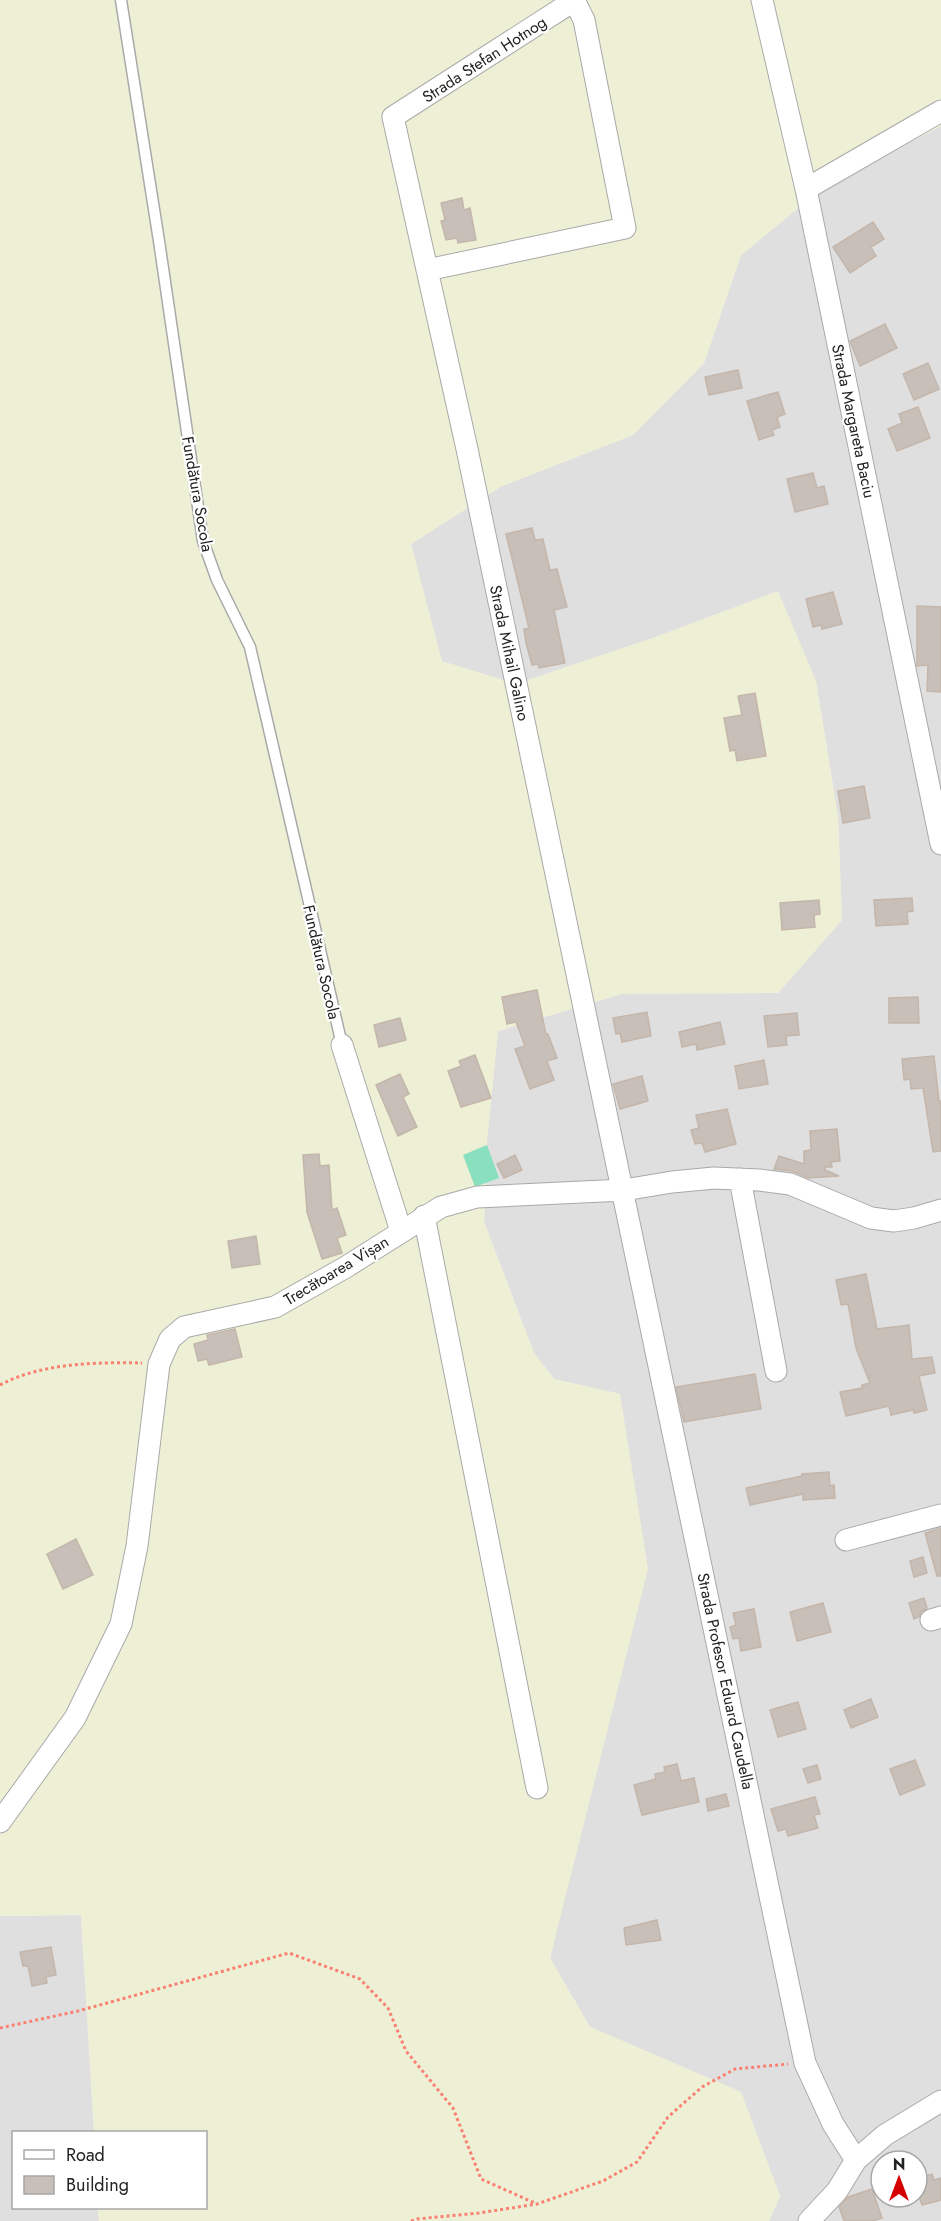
<svg xmlns="http://www.w3.org/2000/svg" width="941" height="2221" font-family="Jost,sans-serif">
<style>
.residential{fill:#e0dfdf;fill-rule:evenodd}
.farmland{fill:#eef0d5}
.pitch{fill:#88e0be}
.building{fill:#c7bfb8;stroke:#c4b6ab;stroke-width:1.5}
.lines{fill:none;stroke-linecap:round;stroke-linejoin:round}
.lane-casing{stroke:#a9a9a9;stroke-width:13}
.street-casing{stroke:#a9a9a9;stroke-width:23}
.path{stroke:#fa8072;stroke-width:3;stroke-dasharray:3 3;stroke-linecap:butt}
.lane{stroke:#fff;stroke-width:10}
.street{stroke:#fff;stroke-width:21}
.labels{text-anchor:middle;stroke-width:4.5;stroke-linejoin:round;paint-order:stroke}
.street-label{font-size:16px;fill:#222;stroke:#fff}
</style>
<rect width="100%" height="100%" fill="#f2efe9"/>
<path class="residential" d="M941 126V2221H769L780 2196 741 2092 590 2027 550 1958 589 1797 620 1394 554 1379 534 1353 484 1222 487 1140 498 1031 621 994 778 993 842 920 838 817 816 681 647 640 516 684 441 661 411 544 502 486 633 435 704 363 741 255 824 187ZM881 2161H917V2197H881Z
M81 1915 94 2132H14V2208H98L99 2221H0V1916Z"/>
<path class="farmland" d="M0 0H941V126L824 187 741 255 704 363 633 435 502 486 411 544 442 661 516 684 647 640 778 591 816 681 838 817 842 920 778 993 622 994 498 1031 487 1140 484 1222 534 1353 554 1379 620 1394 648 1569 550 1958 590 2027 741 2092 780 2196 769 2221H99L98 2208H206V2132H94L81 1915 0 1916Z"/>
<path class="pitch" d="M487 1145 499 1178 475 1187 463 1155Z"/>
<path class="building" d="M462 198 464 210 470 208 476 240 458 243 457 238 446 240 441 221 445 220 441 203Z
M873 222 884 239 871 247 876 256 850 273 833 247Z
M885 324 897 348 860 366 850 341Z
M928 363 939 389 914 400 903 374Z
M738 370 742 388 709 395 705 377Z
M778 392 785 414 777 417 780 427 772 430 774 435 759 440 747 401Z
M918 407 930 438 897 451 888 429 902 423 899 414Z
M813 473 817 488 824 486 828 504 795 512 787 479Z
M532 528 535 540 543 539 550 570 557 569 567 607 554 610 565 663 539 668 538 664 532 665 526 643 524 629 529 628 506 534Z
M833 592 842 624 822 629 821 625 813 627 806 599Z
M917 606 941 607V692L927 691 928 665 917 666Z
M755 693 766 756 737 761 735 750 730 751 724 718 742 715 738 696Z
M864 786 870 818 843 823 838 791Z
M912 898 913 911 907 912 908 924 876 926 874 900Z
M819 900 820 914 814 915 815 927 782 930 780 903Z
M537 990 546 1035 548 1034 557 1058 547 1061 554 1080 530 1089 515 1049 525 1046 516 1022 507 1024 502 997Z
M918 997 919 1023H889V998Z
M647 1012 651 1036 622 1042 620 1033 616 1034 613 1018Z
M797 1013 799 1035 786 1036 787 1045 768 1047 764 1016Z
M400 1018 406 1040 379 1047 374 1025Z
M720 1022 725 1044 697 1050 696 1044 682 1047 679 1032Z
M475 1055 491 1098 461 1107 448 1071 461 1066 459 1061Z
M934 1056 939 1101H941V1151L933 1152 923 1088 911 1089 910 1079 904 1080 902 1059Z
M764 1060 768 1084 739 1089 735 1066Z
M400 1074 409 1094 403 1097 417 1127 398 1136 376 1085Z
M642 1076 648 1101 620 1109 613 1084Z
M727 1109 736 1144 705 1152 702 1143 695 1144 691 1130 699 1128 696 1115Z
M837 1129 840 1161 831 1162 832 1167H825V1170L839 1176 808 1178 792 1171 774 1169 779 1156 804 1164V1151L811 1150 810 1131Z
M319 1154 320 1166 329 1165 332 1210 337 1208 346 1235 337 1238 342 1253 322 1259 307 1212 303 1155Z
M515 1155 522 1170 504 1178 497 1164Z
M256 1236 260 1264 232 1268 228 1241Z
M866 1274 877 1329 909 1325 912 1359 932 1357 935 1373 919 1376 927 1410 914 1413 913 1410 891 1415 889 1406 846 1416 840 1392 862 1388V1385L870 1383 856 1348 848 1304 841 1305 836 1280Z
M235 1329 242 1357 209 1365 207 1359 198 1361 194 1344 208 1340 207 1335Z
M755 1374 761 1409 684 1422 676 1387Z
M829 1472 830 1486 834 1485 835 1498 803 1500V1494L750 1505 746 1488 802 1476V1474Z
M941 1528V1576H937L925 1533Z
M76 1539 93 1575 63 1589 47 1554Z
M923 1557 927 1573 914 1577 910 1561Z
M924 1598 927 1608 921 1612 919 1617 914 1619 909 1603Z
M823 1603 831 1632 797 1641 790 1612Z
M754 1609 761 1647 741 1651 739 1638 733 1639 730 1627 736 1625 733 1613Z
M871 1699 878 1717 851 1728 844 1710Z
M798 1702 806 1729 778 1737 770 1710Z
M915 1760 925 1785 900 1795 890 1769Z
M677 1764 681 1781 694 1778 699 1802 642 1815 634 1785 656 1779 655 1774 665 1772 664 1767Z
M817 1765 821 1779 808 1783 803 1769Z
M726 1794 729 1806 708 1811 706 1799Z
M815 1797 820 1814 814 1815 818 1828 788 1836 786 1829 778 1831 771 1809Z
M657 1920 661 1940 626 1945 624 1928Z
M51 1947 56 1975 46 1977 47 1983 32 1986 28 1966H23L20 1952Z
M932 2174 934 2180 941 2178V2200L922 2205 917 2191V2179Z
M872 2189 882 2218 873 2221H844L839 2207 848 2197Z"/>
<g class="lines">
<defs>
<path id="lane" d="M121 0 159 241 203 541 217 580 250 647 342 1045"/>
<path id="street" d="M575 0 393 117 467 449 805 2063 833 2124 856 2160
M762 0 806 189 941 844
M806 189 941 111
M427 270 625 228 584 20 574 0
M342 1045 401 1231
M740 1179 776 1371
M424 1216 537 1788
M846 1540 941 1515
M931 1620 941 1617
M0 1822 75 1718 121 1624 137 1546 159 1364 170 1339 184 1327 275 1307 346 1267 441 1207 477 1197 624 1190 672 1182 714 1178 759 1180 790 1184 871 1218 894 1221 914 1218 941 1210
M809 2221 837 2191 856 2160 885 2135 941 2101"/>
</defs>
<use href="#lane" class="lane-casing"/>
<use href="#street" class="street-casing"/>
<path class="path" d="M0 1385C41 1363 96 1362 142 1363
M0 2028 78 2011 289 1953 360 1979 388 2008 406 2051 453 2108 481 2179 537 2204
M411 2221 417 2219 479 2213 537 2204 603 2181 637 2162 668 2117 702 2087 735 2069 788 2064"/>
<use href="#lane" class="lane"/>
<use href="#street" class="street"/>
</g>
<g class="labels">
<g class="street-label">
<text transform="translate(484 59) rotate(-33)" y="6">Strada Stefan Hotnog</text>
<text transform="translate(854 421) rotate(78)" y="6">Strada Margareta Baciu</text>
<text transform="translate(198 494) rotate(80)" y="6">Fundătura Socola</text>
<text transform="translate(510 653) rotate(78)" y="6">Strada Mihail Galino</text>
<text transform="translate(322 962) rotate(77)" y="6">Fundătura Socola</text>
<text transform="translate(336 1270) rotate(-31)" y="6">Trecătoarea Vișan</text>
<text transform="translate(726 1681) rotate(78)" y="6">Strada Profesor Eduard Caudella</text>
</g>
</g>
<rect x="12" y="2131" width="195" height="78" fill="#ffffff" stroke="#a7a7a7" stroke-width="1.5"/>
<rect x="24" y="2150" width="30" height="9" fill="#ffffff" stroke="#a7a7a7" stroke-width="1.5"/>
<text x="66" y="2161" font-size="18" fill="#222222">Road</text>
<rect x="24" y="2176" width="30" height="18" fill="#c7bfb8" stroke="#a7a7a7" stroke-width="1.5"/>
<text x="66" y="2191" font-size="18" fill="#222222">Building</text>
<g transform="translate(899 2179)"><circle r="28" fill="#ffffff" stroke="#a7a7a7" stroke-width="1.5"/>
<path d="M0-4.5L10 22L0 15L-10 22Z" fill="#d40000"/>
<text y="-9" font-size="16" font-weight="bold" text-anchor="middle" fill="#222222">N</text>
</g>
</svg>
